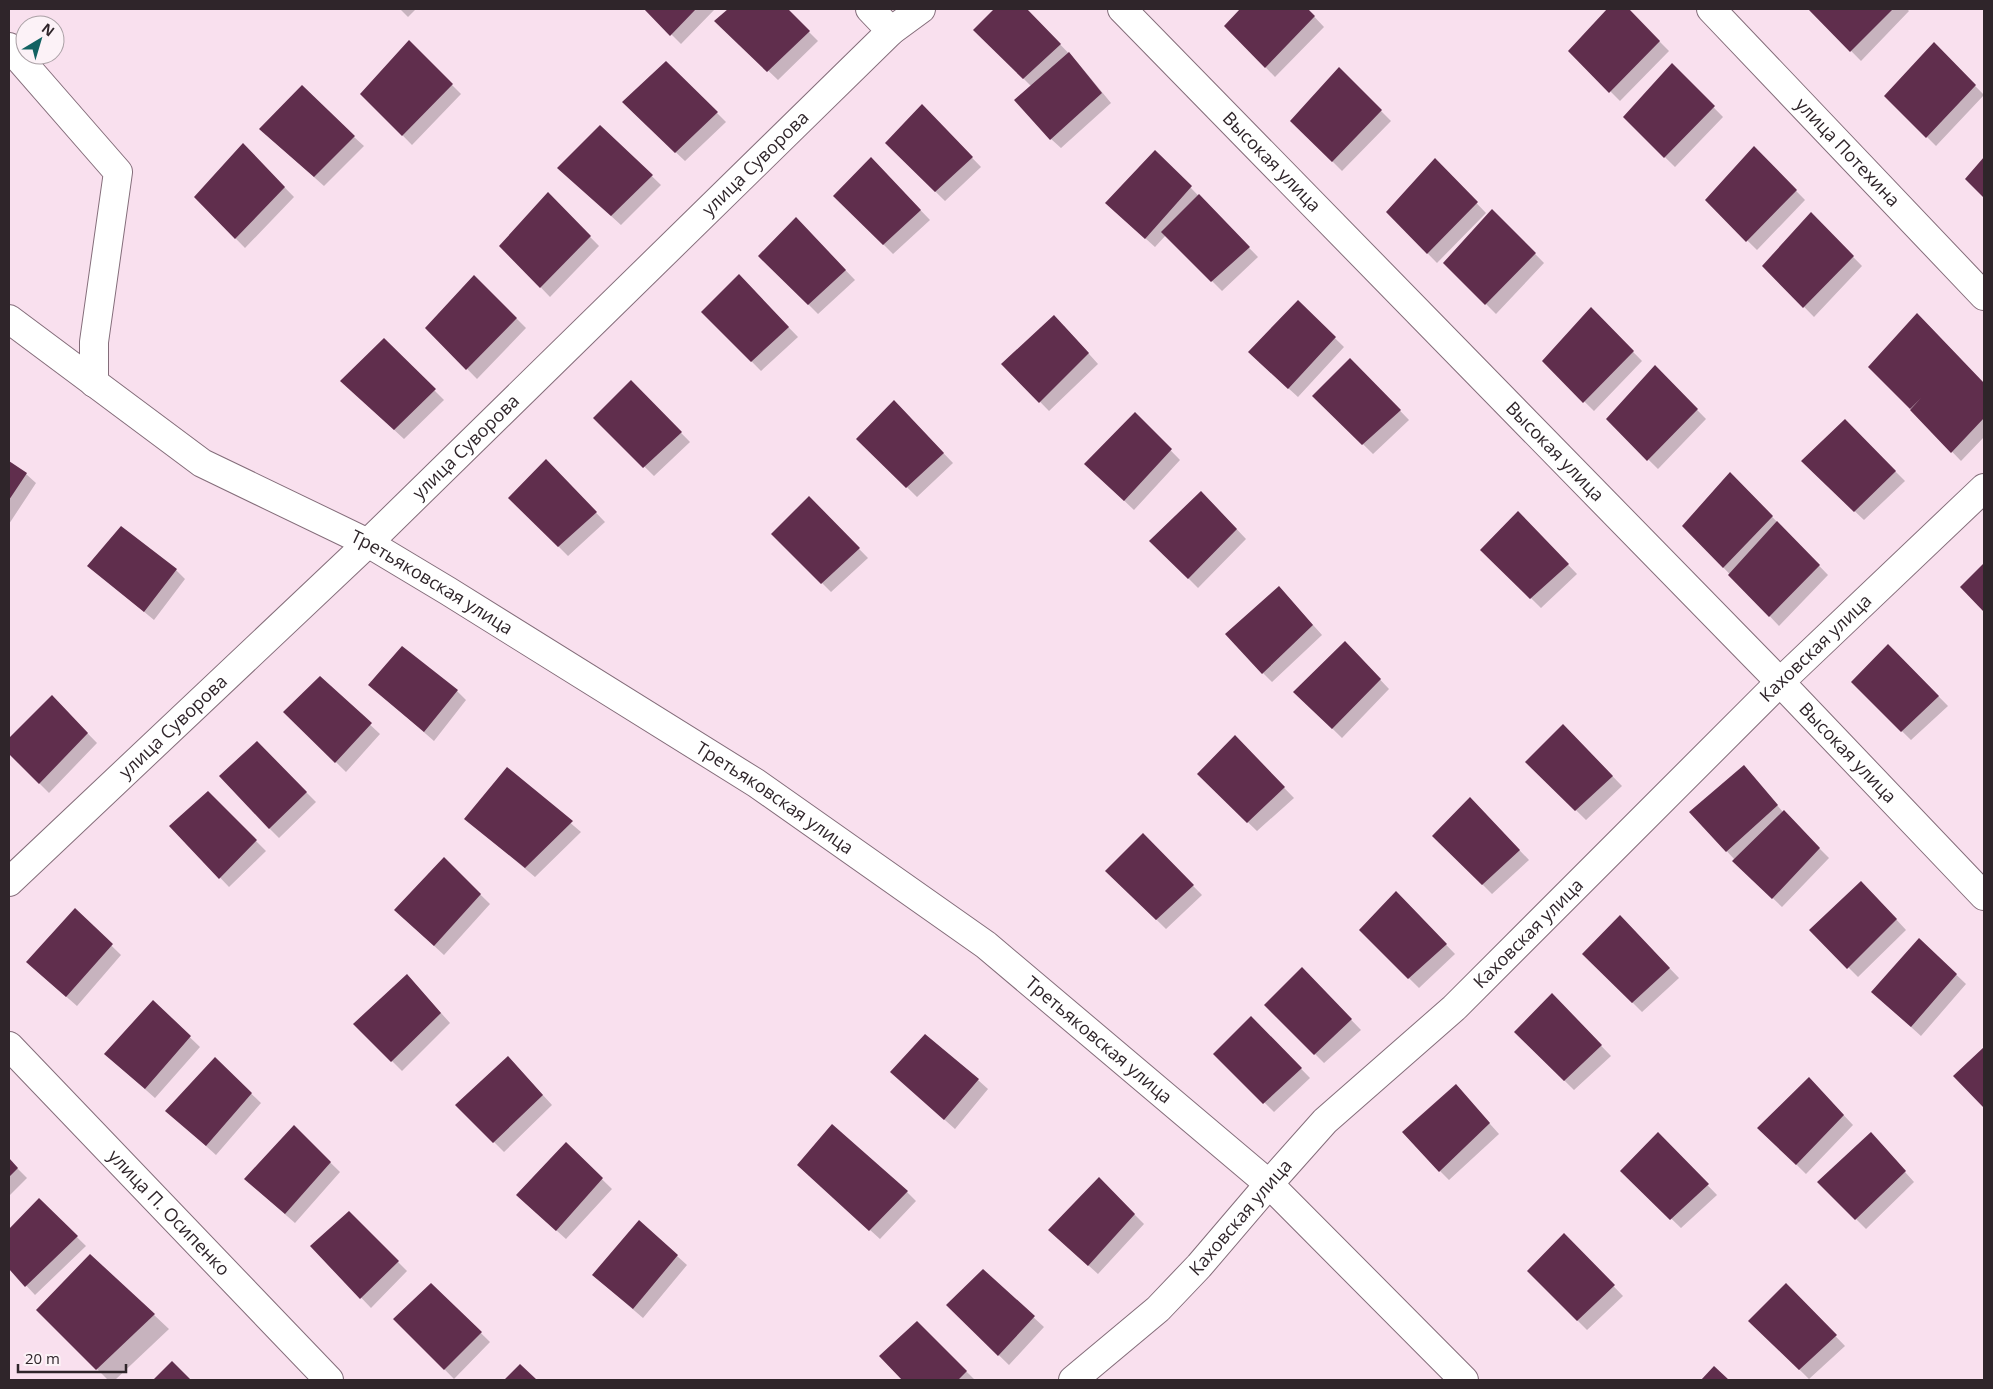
<svg xmlns="http://www.w3.org/2000/svg" width="1993" height="1389" font-family="'Open Sans',sans-serif">
<style>
.shadow{fill:#0003}
.building{fill:#602e4d}
.lines{fill:none;stroke-linecap:round;stroke-linejoin:round}
.minor-casing{stroke:#846d7a;stroke-width:30}
.minor{stroke:#fff;stroke-width:28}
.labels{text-anchor:middle;stroke-width:5;stroke-linejoin:round;paint-order:stroke}
.street-label{font-size:18px;fill:#2f252a;stroke:#fcf2f7}
</style>
<rect width="100%" height="100%" fill="#f9e0ee"/>
<path class="shadow" d="M400 9H416L408 17Z
M646 9H715L681 44Z
M729 9H786L818 41 778 80 716 21Z
M995 9H1026L1078 63 1111 103 1061 148 1051 139 1031 86 975 30Z
M1241 9H1307L1324 27 1275 77 1226 26Z
M1608 9H1627L1669 51 1620 101 1570 51Z
M1812 9H1907L1909 11 1861 61 1811 10Z
M409 42 461 94 412 145 362 94Z
M1934 44 1984 95 1936 146 1886 96Z
M666 62 726 122 685 161 633 112Z
M1672 65 1723 117 1675 167 1624 117Z
M1339 69 1391 121 1342 171 1292 121Z
M922 106 981 167 945 201 886 143Z
M600 126 661 185 621 225 568 177Z
M354 137 364 146 324 186 270 138Z
M243 145 294 197 245 248 195 197Z
M1754 148 1805 200 1757 250 1706 200Z
M1155 151 1258 257 1222 291 1166 235 1155 247 1116 212Z
M871 159 930 220 893 254 835 196Z
M1435 160 1486 213 1437 263 1387 212Z
M548 194 599 246 550 297 501 246Z
M1493 211 1544 263 1496 314 1445 263Z
M1811 214 1862 266 1814 317 1764 266Z
M796 219 855 280 818 314 760 256Z
M474 276 526 328 477 379 427 328Z
M739 276 798 337 761 371 703 312Z
M1298 302 1344 347 1298 397 1259 362Z
M1591 309 1642 361 1594 411 1543 361Z
M1927 324 1984 384V437L1961 461 1870 366Z
M1064 326 1098 364 1049 411 1003 364Z
M384 340 444 400 404 439 351 390Z
M1350 359 1409 420 1373 454 1314 396Z
M1655 367 1706 419 1658 469 1607 419Z
M631 382 690 442 654 476 595 418Z
M894 402 953 463 917 497 858 439Z
M1135 414 1180 460 1134 510 1095 473Z
M1845 421 1905 481 1864 520 1812 471Z
M546 461 605 522 568 556 510 498Z
M9 462 26 474 36 483 9 524Z
M1731 474 1828 575 1779 626 1684 526Z
M809 498 868 558 831 592 773 534Z
M1211 502 1246 539 1198 588 1151 541Z
M1518 513 1577 574 1541 608 1482 550Z
M89 566 176 570 185 579 154 620Z
M1288 597 1322 635 1272 682 1263 673Z
M1888 645 1948 706 1911 740 1852 682Z
M1354 652 1389 689 1342 738 1295 692Z
M320 678 380 734 346 772 285 712Z
M370 685 457 691 466 700 434 741Z
M52 697 97 743 49 793 9 753V740Z
M1563 725 1622 786 1586 820 1527 762Z
M1235 737 1294 798 1257 831 1198 774Z
M257 743 316 802 279 838 269 828Z
M1744 767 1783 812 1829 858 1782 907 1734 861 1735 860 1691 813Z
M507 769 581 832 535 877 466 819Z
M208 793 266 851 229 887 171 826Z
M1470 799 1529 860 1492 894 1434 836Z
M1143 835 1202 895 1166 929 1107 871Z
M444 859 490 904 444 955 405 919Z
M1871 892 1906 930 1858 977 1811 930Z
M1396 893 1455 954 1419 988 1360 930Z
M75 910 121 955 77 1006 37 971Z
M1620 917 1679 978 1642 1012 1584 954Z
M1920 940 1966 984 1921 1036 1882 1001Z
M1302 969 1361 1030 1324 1063 1266 1005Z
M416 985 450 1023 402 1071 355 1024Z
M1552 995 1611 1056 1574 1090 1515 1032Z
M153 1002 200 1047 155 1098 105 1054Z
M1251 1017 1310 1078 1274 1112 1215 1054Z
M1984 1049V1106L1955 1076Z
M508 1057 552 1105 504 1152 457 1105Z
M215 1059 261 1103 216 1155 177 1120Z
M891 1072 978 1080 988 1089 955 1129Z
M1456 1086 1499 1134 1449 1180 1440 1171Z
M1818 1088 1853 1125 1806 1174 1759 1128Z
M294 1127 340 1172 295 1223 255 1188Z
M1658 1134 1717 1195 1681 1228 1622 1171Z
M566 1144 612 1189 566 1239 527 1204Z
M1880 1144 1914 1182 1866 1229 1819 1182Z
M9 1160 27 1178 9 1196Z
M808 1174 907 1192 916 1201 880 1239Z
M1099 1179 1144 1224 1098 1274 1059 1239Z
M39 1200 86 1246 35 1295 9 1267V1231Z
M349 1213 407 1271 371 1308 312 1246Z
M1564 1235 1623 1296 1587 1330 1528 1271Z
M90 1255 169 1329 115 1380H108L38 1310Z
M677 1256 687 1265 643 1318 593 1275Z
M983 1271 1044 1327 1009 1365 948 1306Z
M431 1284 490 1342 454 1379 395 1319Z
M1786 1285 1845 1346 1809 1379 1750 1321Z
M917 1323 975 1380H903L881 1357Z"/>
<path class="building" d="M644 9H696L670 36Z
M728 9H788L810 31 767 72 714 21Z
M994 9H1027L1061 44 1023 79 973 30Z
M1240 9H1308L1315 16 1265 68 1224 26Z
M1607 9H1629L1660 41 1609 93 1568 51Z
M1811 9H1893L1850 52 1809 10Z
M409 40 453 84 402 136 360 94Z
M1934 42 1976 85 1926 138 1884 96Z
M1069 52 1102 93 1050 140 1014 100Z
M666 61 718 112 675 153 622 102Z
M1672 63 1715 106 1664 158 1623 117Z
M1339 67 1382 110 1332 162 1290 121Z
M302 85 355 136 314 177 259 129Z
M922 104 973 157 935 192 885 143Z
M600 125 653 175 611 216 557 168Z
M243 143 285 187 235 239 194 197Z
M1754 146 1797 190 1746 242 1705 200Z
M1155 150 1192 186 1145 239 1105 203Z
M871 157 921 210 883 245 833 196Z
M1984 157V198L1965 179Z
M1435 158 1478 202 1427 254 1386 212Z
M548 192 591 236 540 288 499 246Z
M1199 194 1250 247 1211 282 1161 232Z
M1492 209 1536 253 1485 305 1443 263Z
M1811 212 1854 256 1803 308 1762 266Z
M796 217 846 270 808 305 758 256Z
M739 274 789 327 751 362 701 312Z
M474 275 517 318 466 370 425 328Z
M1298 300 1336 337 1288 389 1248 352Z
M1591 307 1634 351 1583 403 1542 361Z
M1917 313 1984 383V418L1951 453 1910 410 1921 398 1910 409 1868 367Z
M1054 315 1089 353 1039 403 1001 364Z
M384 338 436 389 394 430 340 381Z
M1350 358 1401 410 1362 445 1312 396Z
M1655 365 1698 409 1647 461 1606 419Z
M631 380 682 432 643 468 593 418Z
M894 400 944 453 906 488 856 439Z
M1135 412 1172 449 1124 501 1084 464Z
M1845 419 1896 471 1854 512 1801 461Z
M546 459 597 512 558 547 508 498Z
M9 461 27 473 9 500Z
M1730 472 1773 516 1723 568 1682 526Z
M1201 491 1237 529 1188 579 1149 541Z
M809 496 860 548 821 584 771 534Z
M1518 511 1569 564 1530 599 1480 550Z
M1777 521 1820 565 1769 617 1728 575Z
M121 526 177 569 144 612 87 566Z
M1984 563V612L1960 587Z
M1279 586 1313 625 1262 674 1225 634Z
M1345 641 1381 679 1332 729 1293 692Z
M1888 644 1939 696 1901 732 1851 682Z
M402 646 458 690 424 732 368 685Z
M320 676 372 723 335 763 283 712Z
M52 695 88 733 39 784 9 754V738Z
M1563 724 1613 776 1575 811 1525 762Z
M1235 735 1285 787 1247 823 1197 774Z
M257 741 307 792 269 829 219 776Z
M1744 765 1778 805 1726 852 1689 812Z
M507 767 573 821 525 868 464 819Z
M208 791 257 840 219 879 169 826Z
M1470 797 1520 850 1482 885 1432 836Z
M1784 810 1820 848 1772 899 1732 861Z
M1143 833 1194 885 1156 920 1105 871Z
M444 857 481 894 434 946 394 910Z
M1861 881 1897 919 1847 969 1809 930Z
M1396 891 1447 944 1408 979 1359 930Z
M75 908 113 944 66 997 26 962Z
M1620 915 1670 968 1632 1003 1582 954Z
M1919 938 1957 974 1911 1027 1871 992Z
M1302 967 1352 1019 1314 1055 1264 1005Z
M407 974 441 1013 391 1062 353 1024Z
M1552 993 1602 1045 1564 1081 1514 1032Z
M153 1000 191 1036 145 1089 104 1054Z
M1251 1016 1302 1068 1263 1104 1213 1054Z
M925 1034 979 1079 944 1120 890 1072Z
M1984 1047V1108L1953 1076Z
M508 1056 543 1095 493 1143 455 1105Z
M215 1057 252 1093 206 1146 165 1111Z
M1809 1077 1844 1115 1796 1165 1757 1128Z
M1456 1084 1490 1123 1439 1172 1402 1132Z
M832 1124 908 1191 869 1231 797 1165Z
M294 1125 331 1162 285 1214 244 1179Z
M1658 1132 1709 1184 1670 1220 1620 1171Z
M1871 1132 1906 1171 1855 1220 1817 1182Z
M566 1142 603 1178 556 1231 516 1195Z
M9 1158 18 1168 9 1177Z
M1099 1177 1135 1214 1088 1266 1048 1230Z
M39 1198 78 1236 25 1287 9 1269V1229Z
M349 1211 399 1261 360 1299 310 1246Z
M639 1220 678 1255 633 1309 592 1275Z
M1564 1233 1615 1285 1577 1321 1527 1271Z
M90 1254 155 1314 96 1370 36 1310Z
M983 1269 1035 1316 998 1356 946 1305Z
M431 1283 482 1332 444 1370 393 1319Z
M1786 1283 1837 1335 1799 1370 1748 1321Z
M917 1321 967 1371 958 1380H902L879 1356Z
M172 1361 191 1380H153Z
M520 1364 537 1380H504Z
M1714 1366 1729 1380H1701Z"/>
<g class="lines">
<defs>
<g id="minor">
<path d="M870 9 891 31"/>
<path id="s1" d="M1122 9 1780 682 1984 896"/>
<path id="s2" d="M1711 9 1984 296"/>
<path d="M9 47 118 172 94 342V383"/>
<path id="s3" d="M9 319 202 463 368 543 448 591 756 783 986 945 1269 1184 1464 1380"/>
<path id="s4" d="M9 882 368 543 891 31 921 9"/>
<path id="s5" d="M9 1046 329 1380"/>
<path id="s6" d="M1073 1380 1158 1309 1199 1266 1269 1184 1325 1121 1454 1008 1780 682 1984 488"/>
</g>
</defs>
<use href="#minor" class="minor-casing"/>
<use href="#minor" class="minor"/>
</g>
<g class="labels">
<g class="street-label">
<text dy="6" stroke="none"><textPath href="#s2" startOffset="198">улица Потехина</textPath></text>
<text dy="6" stroke="none"><textPath href="#s1" startOffset="214">Высокая улица</textPath></text>
<text dy="6" stroke="none"><textPath href="#s4" startOffset="1036">улица Суворова</textPath></text>
<text dy="6" stroke="none"><textPath href="#s4" startOffset="631">улица Суворова</textPath></text>
<text dy="6" stroke="none"><textPath href="#s1" startOffset="619">Высокая улица</textPath></text>
<text dy="6" stroke="none"><textPath href="#s3" startOffset="500">Третьяковская улица</textPath></text>
<text dy="6" stroke="none"><textPath href="#s6" startOffset="1044">Каховская улица</textPath></text>
<text dy="6" stroke="none"><textPath href="#s4" startOffset="226">улица Суворова</textPath></text>
<text dy="6" stroke="none"><textPath href="#s1" startOffset="1039">Высокая улица</textPath></text>
<text dy="6" stroke="none"><textPath href="#s3" startOffset="905">Третьяковская улица</textPath></text>
<text dy="6" stroke="none"><textPath href="#s6" startOffset="639">Каховская улица</textPath></text>
<text dy="6" stroke="none"><textPath href="#s3" startOffset="1310">Третьяковская улица</textPath></text>
<text dy="6" stroke="none"><textPath href="#s5" startOffset="231">улица П. Осипенко</textPath></text>
<text dy="6" stroke="none"><textPath href="#s6" startOffset="234">Каховская улица</textPath></text>
</g>
</g>
<rect width="1993" height="1389" fill="none" stroke="#2f252a" stroke-width="20"/>
<g transform="translate(40 40) rotate(38)"><circle r="24" fill="#fcf2f7" stroke="#aaa0a5"/>
<path d="M0-4L9 19L0 12L-9 19Z" fill="#126262"/>
<text y="-8" font-size="14" font-weight="bold" text-anchor="middle" fill="#2f252a">N</text>
</g>
<path d="M18 1364v8h108v-8" fill="none" stroke="#2f252a" stroke-width="2.5"/>
<text x="25" y="1364" font-size="15" fill="#2f252a" stroke="#fcf2f7" stroke-width="4" paint-order="stroke">20 m</text>
</svg>
